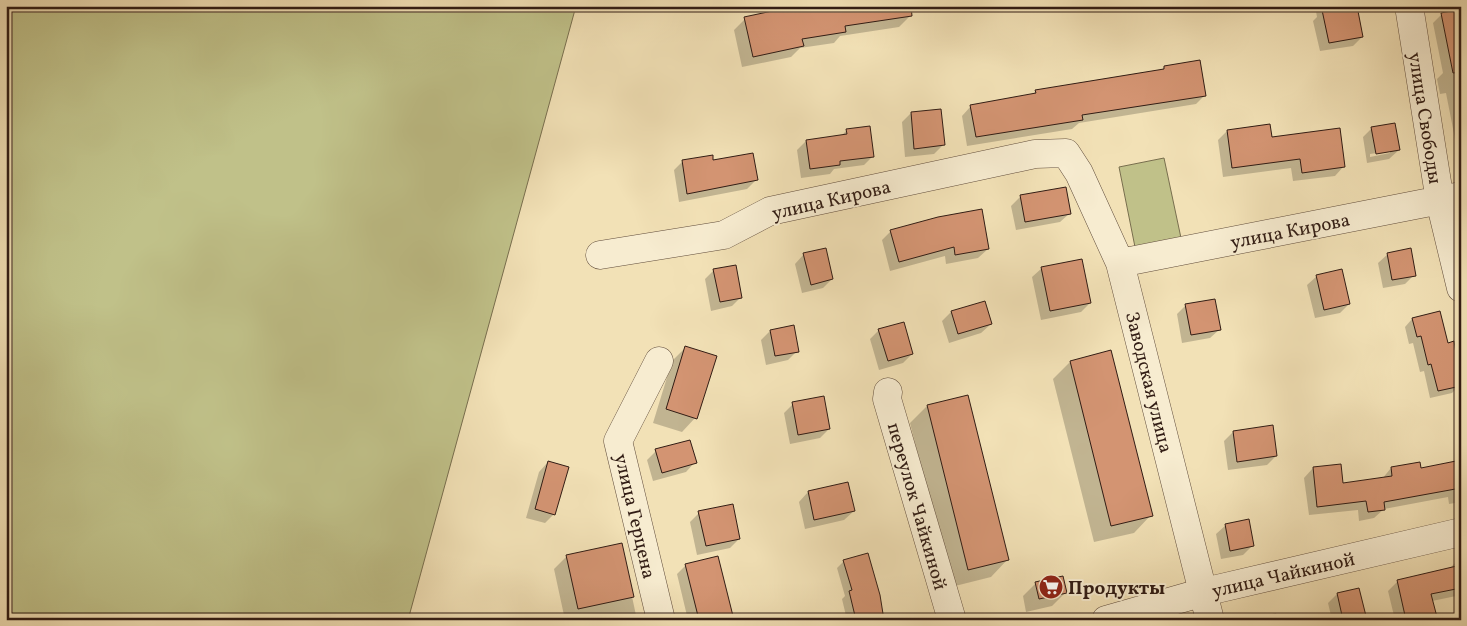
<svg xmlns="http://www.w3.org/2000/svg" width="1467" height="626" font-family="Vollkorn,serif">
<style>
.green{fill:#c0c189;stroke:#786e4e}
.shadow{fill:#0003;fill-rule:evenodd}
.building{fill:#d39472;stroke:#311c14}
.lines{fill:none;stroke-linecap:round;stroke-linejoin:round}
.minor-casing{stroke:#614d3c;stroke-width:29}
.minor{stroke:#f7ecd0;stroke-width:28}
.labels{text-anchor:middle;stroke-width:4;stroke-linejoin:round;paint-order:stroke}
.street-label{font-size:19px;fill:#311c14;stroke:#f7ecd0}
.poi-label{font-size:19px;font-weight:bold;fill:#311c14;stroke:#f7ecd0;text-anchor:start}
</style>
<rect width="100%" height="100%" fill="#f2e1b6"/>
<filter id="stains"><feTurbulence type="fractalNoise" baseFrequency=".004" numOctaves="4"/><feColorMatrix values="0 0 0 0 .2 0 0 0 0 .09 0 0 0 0 .02 0 0 0 .5 -.17"/></filter>
<radialGradient id="worn" r=".72"><stop offset=".6" stop-color="#630" stop-opacity="0"/><stop offset="1" stop-color="#630" stop-opacity=".3"/></radialGradient>
<path class="green" d="M6 6H576L408 620H6Z
M1164 158 1181 238 1135 247 1119 167Z"/>
<path class="shadow" d="M944 6H967L945 9Z
M1315 6H1356L1362 37 1353 46 1320 51 1313 21 1317 17Z
M1461 11V143L1456 144 1446 93 1440 94 1437 79 1443 73 1433 23 1441 15Z
M910 16 899 27 840 36 834 43 800 48 791 57 742 67 734 30 745 19Z
M1164 67 1205 95 1196 104 1079 123 1072 129 967 146 962 116 971 106 1032 95 1036 91 1161 71Z
M911 113 943 145 934 154 905 157 902 122Z
M1372 128 1399 150 1389 159 1367 163 1363 137ZM1390 151V153L1370 157V154Z
M847 130 873 156 864 165 834 169 830 174 801 178 797 150 806 141 841 136Z
M1227 131 1271 138 1344 166 1335 176 1293 181 1291 168 1223 177 1218 140Z
M683 161 756 180 747 189 679 202 674 170Z
M1021 196 1070 213 1060 222 1016 230 1011 206Z
M891 231 988 249 978 258 946 264 945 256 890 271 882 240Z
M804 254 832 279 823 288 802 293 795 264Z
M1388 254 1414 275 1405 284 1383 288 1378 263Z
M1042 268 1090 303 1081 312 1041 320 1032 277Z
M714 270 741 297 732 306 711 311 705 279Z
M1317 276 1349 304 1340 313 1315 318 1307 285Z
M1186 305 1220 329 1210 338 1182 343 1177 314Z
M951 312 991 324 981 333 949 343 942 321Z
M1412 319 1447 344 1460 385 1452 393 1430 398 1424 371 1420 372 1413 343 1409 344 1405 327Z
M879 330 912 354 903 363 879 370 870 339Z
M770 331 797 351 788 360 766 365 761 340Z
M686 347 695 418 682 432 653 423 672 361Z
M1070 362 1151 515 1134 533 1094 542 1053 379Z
M967 396 1008 559 991 577 951 587 910 423 927 406Z
M793 404 829 429 820 438 790 444 784 413Z
M1233 432 1276 456 1267 465 1228 470 1224 441Z
M656 451 695 462 686 472 653 481 647 460Z
M548 462 554 514 545 523 526 518 539 472Z
M1461 462V502L1449 504 1448 497 1384 509 1374 518 1359 521 1358 510 1309 515 1304 478 1313 468 1342 485 1382 479 1391 468 1420 469Z
M808 492 854 511 844 520 805 529 799 502Z
M699 513 739 539 730 548 697 555 690 522Z
M1226 525 1252 546 1243 555 1221 559 1216 534Z
M621 545 637 620H581L580 618 565 620 554 569 566 557Z
M844 561 883 620H847L842 599 845 596 837 568Z
M1456 562H1461V595L1432 601 1435 616 1432 620H1395L1388 591 1397 582 1449 569Z
M686 565 732 616 735 615 736 620H688L677 574Z
M1036 583 1065 593 1052 606 1026 612 1023 596Z
M1358 589 1365 620H1332L1328 603 1337 594Z
M1276 613 1278 620H1251L1252 619Z"/>
<path class="building" d="M796 6H911L912 16 845 26 846 32 802 39 804 46 753 57 744 17Z
M1342 6H1357L1363 37 1329 43 1322 10Z
M1461 9V72L1453 73 1441 13Z
M1200 60 1206 96 1082 115 1083 120 976 137 970 105 1036 93 1035 90 1164 69V66Z
M941 109 945 145 914 149 911 112Z
M1395 123 1400 150 1376 154 1371 127Z
M1270 124 1272 137 1340 128 1345 167 1302 173 1300 159 1232 168 1227 130Z
M870 126 874 157 840 161V165L810 169 806 140 847 134 846 129Z
M753 153 758 180 687 194 682 160 713 155V160Z
M1066 187 1071 214 1025 222 1020 195Z
M982 209 989 249 955 255 954 247 899 262 890 230 938 217Z
M826 248 833 279 811 285 803 253Z
M1411 248 1416 276 1392 280 1387 253Z
M1082 259 1091 303 1050 311 1041 267Z
M736 265 742 298 720 302 713 269Z
M1342 269 1350 304 1324 310 1316 275Z
M1215 299 1221 330 1191 335 1185 304Z
M985 301 992 324 958 334 951 311Z
M1440 311 1448 343 1454 341 1461 386 1438 391 1431 364 1428 365 1421 336 1417 337 1412 318Z
M904 322 913 354 888 361 878 329Z
M794 325 799 352 775 356 770 330Z
M685 346 717 356 697 419 666 409Z
M1111 350 1153 516 1111 526 1070 361Z
M968 395 1009 560 968 570 927 405Z
M824 396 830 429 798 435 792 402Z
M1273 425 1277 456 1237 462 1233 431Z
M690 440 697 463 662 473 655 449Z
M1461 460V488L1384 502 1385 510 1368 512 1366 501 1317 507 1313 467 1341 464 1343 483 1392 476 1391 467 1420 462 1421 468Z
M548 461 569 467 555 515 535 509Z
M848 482 855 511 814 520 808 491Z
M733 504 740 539 706 546 698 511Z
M1249 519 1254 546 1230 551 1225 524Z
M622 543 634 597 578 609 566 555Z
M868 553 880 595 884 620H856L849 591 852 590 843 560Z
M718 556 734 620H699L685 564Z
M1461 565V588L1431 594 1437 617 1406 620 1397 580Z
M1063 576 1067 593 1039 599 1035 582Z
M1359 588 1367 620H1343L1337 593Z"/>
<g class="lines">
<defs>
<path id="minor" d="M1409 6 1440 201 1461 288
M600 255 724 235 770 211 1035 154 1066 153 1079 173 1120 263 1210 620
M1120 263 1461 196
M659 361 618 441 661 620
M888 392 887 399 952 620
M1106 620 1204 592 1461 532"/>
</defs>
<use href="#minor" class="minor-casing"/>
<use href="#minor" class="minor"/>
</g>
<defs>
<symbol id="supermarket-disc" viewBox="-11 -11 22 22"><circle r="9.5" fill="#8f2418" stroke="#f7ecd0"/><path d="M-6-5.5h2.5l.6 2H6L4.5 2H-2.5L-4.4-4H-6ZM-1.5 3.2a1.3 1.3 0 1 0 .1 0ZM3 3.2a1.3 1.3 0 1 0 .1 0Z" fill="#fff"/></symbol>
</defs>
<g fill-rule="evenodd">
<use href="#supermarket-disc" x="1037" y="573" width="28" height="28"/>
</g>
<g class="labels">
<g class="street-label">
<text transform="translate(1426 118) rotate(81)" y="7">улица Свободы</text>
<text transform="translate(831 199) rotate(-13)" y="7">улица Кирова</text>
<text transform="translate(1290 230) rotate(-11)" y="7">улица Кирова</text>
<text transform="translate(1150 382) rotate(76)" y="7">Заводская улица</text>
<text transform="translate(918 506) rotate(74)" y="7">переулок Чайкиной</text>
<text transform="translate(636 516) rotate(77)" y="7">улица Герцена</text>
<text transform="translate(1283 574) rotate(-13)" y="7">улица Чайкиной</text>
</g>
<g class="poi-label">
<text x="1068" y="594">Продукты</text>
</g>
</g>
<rect width="1467" height="626" fill="none" stroke="#f2e1b6" stroke-width="25"/>
<rect x="8" y="8" width="1452" height="611" fill="none" stroke="#311c14" stroke-width="2.5"/>
<rect x="12" y="12" width="1442" height="601" fill="none" stroke="#311c14"/>
<rect width="100%" height="100%" filter="url(#stains)"/>
<rect width="100%" height="100%" fill="url(#worn)"/>
</svg>
